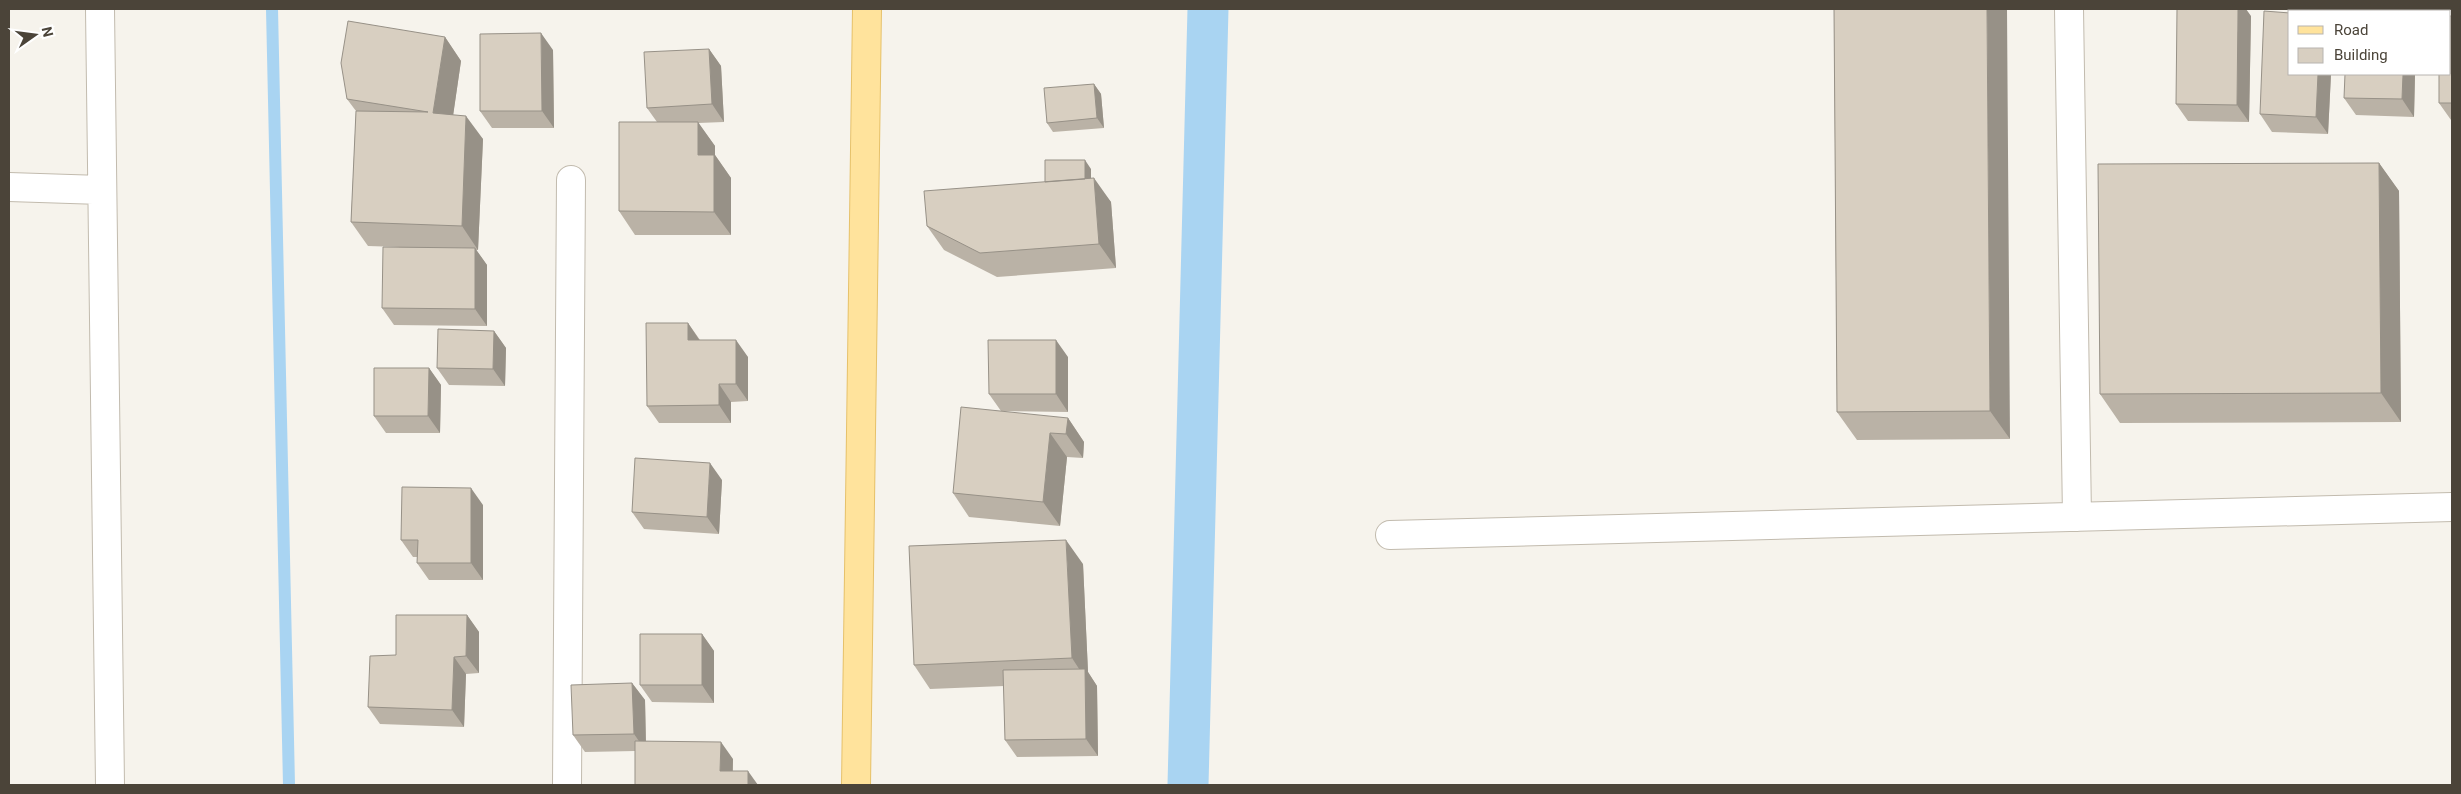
<svg xmlns="http://www.w3.org/2000/svg" width="2461" height="794" font-family="Roboto,sans-serif">
<style>
.lines{fill:none;stroke-linecap:round;stroke-linejoin:round}
.stream{stroke:#a9d4f2;stroke-width:12}
.canal{stroke:#a9d4f2;stroke-width:41}
.minor-casing{stroke:#c2bbae;stroke-width:30}
.major-casing{stroke:#e6c16a;stroke-width:30}
.minor{stroke:#fff;stroke-width:28}
.major{stroke:#ffe39c;stroke-width:28}
.wall{fill:#bab2a6}
.shaded-wall{fill:#979187}
.building{fill:#d8cfc1;stroke:#979187}
</style>
<rect width="100%" height="100%" fill="#f6f3ec"/>
<g class="lines">
<path class="stream" d="M272 9 289 785"/>
<path class="canal" d="M1188 785 1208 9"/>
<defs>
<path id="minor" d="M100 9 110 785
M2069 9 2077 517
M9 187 101 190
M1390 535 2452 507
M567 785 571 180"/>
<path id="major" d="M856 785 867 9"/>
</defs>
<use href="#minor" class="minor-casing"/>
<use href="#major" class="major-casing"/>
<use href="#minor" class="minor"/>
<use href="#major" class="major"/>
</g>
<path class="wall" d="M1834 9 2010 439 1857 440 1837 412Z
M2251 16 2249 122 2188 121 2176 104Z
M2452 16V120H2451L2439 103Z
M445 37 461 61 453 115 483 139 478 250H476L487 265V326L394 325 382 308 399 247 368 246 351 222 356 111 347 99Z
M709 49 721 66 724 122 698 123 715 146V155L731 178V235H635L619 211 657 122 647 108Z
M553 50 554 128H492L480 111Z
M2290 74H2331L2328 134 2272 132 2260 114Z
M2415 74 2414 117 2356 115 2344 98Z
M1094 84 1101 94 1104 128 1053 132 1047 123Z
M2379 163 2399 191 2401 422 2120 423 2100 394Z
M1091 169V178L1111 202 1116 268 997 277 944 250 927 226 1045 182Z
M688 323 700 340 748 357V401L731 402V423H659L647 406Z
M494 331 506 348 505 386 449 385 437 368Z
M1068 357V412L1001 411 989 394Z
M429 368 441 385 440 433H386L374 416Z
M1068 418 1084 442 1083 458 1067 457 1060 526 969 517 953 493Z
M722 480 719 534 644 529 632 512Z
M483 505V580H429L417 563V557H413L401 540Z
M1083 564 1088 672 1097 686 1098 756 1017 757 1005 740 1004 686 930 689 914 665Z
M467 615 479 632V673L466 674 464 727 380 724 368 707 396 655Z
M702 634 714 651V703L652 702 640 685Z
M632 683 645 700 646 741 733 759V771L635 751 585 752 573 735Z"/>
<path class="shaded-wall" d="M1987 9H2007L2010 439 1990 411Z
M2238 9H2246L2251 16 2249 122 2237 105Z
M541 33 553 50 554 128 542 111Z
M445 37 461 61 450 137 433 113Z
M709 49 721 66 724 122 712 104Z
M2318 74H2331L2328 134 2316 117Z
M2403 74H2415L2414 117 2402 99Z
M1094 84 1101 94 1104 128 1097 118Z
M466 116 483 139 478 250 462 226Z
M698 122 715 146V155L731 178V235L714 212 698 155Z
M1085 160 1091 169V200L1085 191Z
M2379 163 2399 191 2401 422 2381 393Z
M1094 178 1111 202 1116 268 1099 244Z
M475 248 487 265V326L475 309Z
M688 323 700 341 688 340Z
M494 331 506 348 505 386 493 369Z
M736 340 748 357V401L736 384Z
M1056 340 1068 357V412L1056 394Z
M429 368 441 385 440 433 428 416Z
M719 384 731 402V423L719 405Z
M1068 418 1084 442 1083 458 1066 434Z
M1050 433 1067 457 1060 526 1043 502Z
M710 463 722 480 719 534 707 517Z
M471 488 483 505V580L471 563Z
M1066 540 1083 564 1088 672 1097 686 1098 756 1086 739 1085 678 1072 658Z
M467 615 479 632V673L466 656Z
M702 634 714 651V703L702 685Z
M454 657 466 674 464 727 452 710Z
M632 683 645 700 646 751 634 734Z
M721 742 733 759 732 785 720 771Z
M748 771 758 785H748Z"/>
<path class="building" d="M1834 9H1987L1990 411 1837 412Z
M2177 9H2238L2237 105 2176 104Z
M2264 11 2290 13V74H2318L2316 117 2260 114Z
M2450 16H2452V103H2439V74H2450Z
M348 21 445 37 433 113 466 116 462 226 351 222 356 111 428 112 347 99 341 63Z
M541 33 542 111H480V34Z
M709 49 712 104 647 108 644 52Z
M2345 74H2403L2402 99 2344 98Z
M1094 84 1097 118 1047 123 1044 88Z
M619 122H698V155H714V212L619 211Z
M1045 160H1085V179L1045 182Z
M2379 163 2381 393 2100 394 2098 164Z
M1094 178 1099 244 980 253 927 226 924 191Z
M383 247 475 248V309L382 308Z
M646 323H688V340H736V384H719V405L647 406Z
M438 329 494 331 493 369 437 368Z
M988 340H1056V394H989Z
M374 368H429L428 416H374Z
M961 407 1068 418 1066 434 1050 433 1043 502 953 493Z
M635 458 710 463 707 517 632 512Z
M402 487 471 488V563H417L418 540H401Z
M1066 540 1072 658 914 665 909 546Z
M396 615H467L466 656 454 657 452 710 368 707 370 656 396 655Z
M640 634H702V685H640Z
M1085 669 1086 739 1005 740 1003 670Z
M632 683 634 734 573 735 571 685Z
M635 741 721 742 720 771H748V785H635Z"/>
<rect width="2461" height="794" fill="none" stroke="#4b4439" stroke-width="20"/>
<rect x="2288" y="10" width="162" height="65" fill="#ffffff" stroke="#b7b4b0"/>
<rect x="2298" y="26" width="25" height="8" fill="#ffe39c" stroke="#b7b4b0"/>
<text x="2334" y="35" font-size="15" fill="#4b4439">Road</text>
<rect x="2298" y="48" width="25" height="15" fill="#d8cfc1" stroke="#b7b4b0"/>
<text x="2334" y="60" font-size="15" fill="#4b4439">Building</text>
<g transform="translate(35 35) rotate(76)" stroke="#ffffff" stroke-width="4" paint-order="stroke">
<path d="M0-4L9 19L0 12L-9 19Z" fill="#4b4439"/>
<text y="-8" font-size="14" font-weight="bold" text-anchor="middle" fill="#4b4439">N</text>
</g>
</svg>
